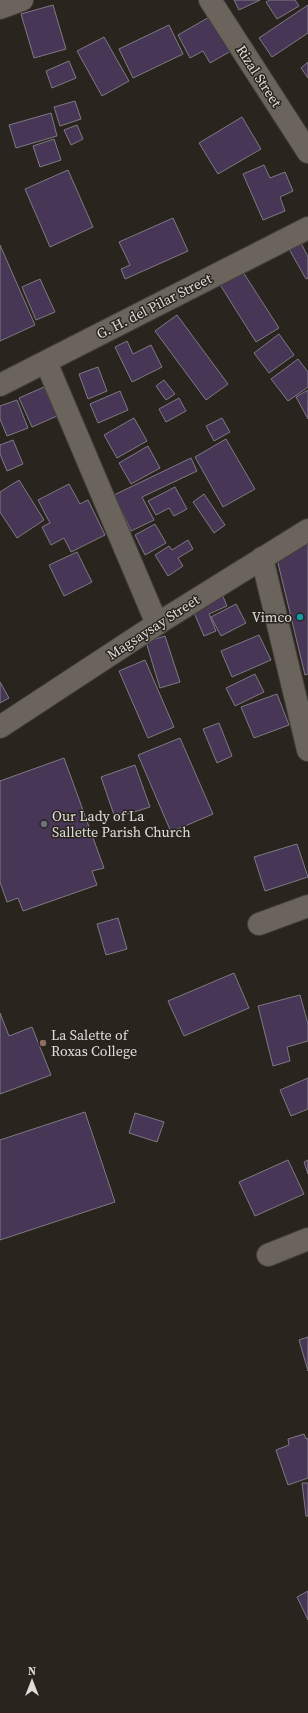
<svg xmlns="http://www.w3.org/2000/svg" width="308" height="1713" font-family="'Source Serif 4',serif">
<style>
.building{fill:#483656;stroke:#7e7a82}
.lines{fill:none;stroke-linecap:round;stroke-linejoin:round}
.minor-casing{stroke:#433f3a;stroke-width:24}
.tertiary-casing{stroke:#433f3a;stroke-width:24}
.minor{stroke:#6a645d;stroke-width:22}
.tertiary{stroke:#6a645d;stroke-width:22}
.culture-dot{fill:#0f9aa8;stroke:#29241e;stroke-width:1.5}
.worship-dot{fill:#6b7280;stroke:#29241e;stroke-width:1.5}
.education-dot{fill:#8d6e63;stroke:#29241e;stroke-width:1.5}
.labels{text-anchor:middle;stroke-width:3;stroke-linejoin:round;paint-order:stroke}
.street-label{font-size:14px;fill:#e0ddd9;stroke:#29241e}
.poi-label{font-size:14px;fill:#e0ddd9;stroke:#29241e;text-anchor:start}
</style>
<rect width="100%" height="100%" fill="#29241e"/>
<path class="building" d="M234 0H260L239 10Z
M270 0H295L299 6 277 19 266 2Z
M53 5 66 49 34 58 21 14Z
M308 5V33L272 57 259 38Z
M211 16 231 51 210 63 203 51 190 58 178 35Z
M169 25 183 54 133 78 119 49Z
M104 37 129 81 102 96 77 51Z
M69 61 76 78 52 88 46 71Z
M308 62V78L301 68Z
M75 101 81 119 60 126 54 107Z
M51 113 57 136 16 148 9 125Z
M242 117 261 149 218 174 199 143Z
M77 125 83 139 71 145 64 130Z
M54 139 61 160 40 167 33 146Z
M264 165 270 178 285 172 293 191 280 197 285 211 263 220 243 174Z
M68 170 93 227 50 247 25 189Z
M173 218 188 251 125 279 121 269 130 265 119 242Z
M301 243 308 257V278L306 279 289 249Z
M0 245 35 325 0 341Z
M241 269 279 328 256 342 219 283Z
M40 279 55 312 36 320 22 287Z
M177 315 228 384 206 400 155 331Z
M279 334 294 355 269 373 254 353Z
M127 341 133 354 151 345 162 367 132 382 115 347Z
M298 359 308 372V387L288 401 271 379Z
M98 367 107 391 88 399 79 374Z
M164 380 175 394 166 400 156 386Z
M44 387 57 416 32 427 19 398Z
M308 390V419L296 397Z
M120 391 128 410 98 423 90 404Z
M179 398 186 411 166 422 159 409Z
M17 400 28 428 7 436 0 419V406Z
M134 418 147 441 117 458 104 435Z
M222 418 230 432 214 441 206 426Z
M226 439 255 489 223 507 195 457Z
M13 440 23 464 7 471 0 454V445Z
M148 446 160 468 131 484 119 463Z
M191 458 197 471 142 497 154 520 131 531 114 495Z
M19 480 44 520 17 538 0 512V492Z
M69 484 80 504 88 500 105 535 71 552 64 538 51 545 42 527 50 523 38 500Z
M175 487 187 509 174 516 169 508 156 515 148 501Z
M204 494 225 525 214 533 193 502Z
M155 524 166 543 145 555 135 535Z
M308 539V674L305 675 277 559Z
M188 540 193 549 178 558 183 566 168 576 155 555 169 546 172 550Z
M77 552 92 582 64 596 49 565Z
M222 594 227 606 209 614 216 631 204 636 192 608Z
M236 604 246 623 221 636 211 617Z
M259 635 271 660 232 677 221 651Z
M165 636 180 682 160 688 146 642Z
M145 660 174 727 148 738 119 671Z
M255 674 264 692 235 706 226 688Z
M0 682 9 698 0 703Z
M277 694 289 725 254 738 241 707Z
M219 723 232 756 217 763 203 729Z
M180 738 213 814 171 832 138 755Z
M64 758 104 868 92 871 97 885 23 911 18 898 7 902 0 882V781Z
M135 765 150 807 115 818 101 777Z
M297 844 308 877 265 891 254 857Z
M118 918 127 949 106 955 97 924Z
M234 973 249 1008 184 1036 168 1001Z
M300 995 308 1024V1041L287 1047 290 1061 273 1066 258 1006Z
M0 1013 9 1036 32 1027 51 1075 0 1094Z
M308 1078V1109L291 1116 280 1090Z
M85 1112 115 1202 0 1240V1140Z
M135 1113 164 1122 157 1142 129 1133Z
M288 1160 304 1194 255 1216 239 1182Z
M308 1160V1174L304 1162Z
M308 1337V1371L299 1340Z
M304 1434 306 1439 308 1438V1478L288 1485 276 1450 289 1445 288 1439Z
M302 1483H308V1516H306Z
M308 1591V1620L297 1597Z"/>
<g class="lines">
<defs>
<path id="minor" d="M210 0 308 152
M0 8 22 0
M46 362 157 624
M0 385 308 228
M262 558 308 750
M259 924 308 906
M268 1255 308 1239"/>
<path id="tertiary" d="M0 727 157 624 308 530"/>
</defs>
<use href="#minor" class="minor-casing"/>
<use href="#tertiary" class="tertiary-casing"/>
<use href="#minor" class="minor"/>
<use href="#tertiary" class="tertiary"/>
</g>
<circle class="culture-dot" cx="300" cy="617" r="4"/>
<circle class="worship-dot" cx="44" cy="824" r="4"/>
<circle class="education-dot" cx="43" cy="1043" r="4"/>
<g class="labels">
<g class="street-label">
<text transform="translate(259 76) rotate(57)" y="5">Rizal Street</text>
<text transform="translate(154 306) rotate(-27)" y="5">G. H. del Pilar Street</text>
<text transform="translate(153 627) rotate(-33)" y="5">Magsaysay Street</text>
</g>
<g class="poi-label">
<text x="292" y="622" text-anchor="end">Vimco</text>
<text x="52" y="821">Our Lady of La<tspan x="52" dy="16">Sallette Parish Church</tspan></text>
<text x="51" y="1040">La Salette of<tspan x="51" dy="16">Roxas College</tspan></text>
</g>
</g>
<g transform="translate(32 1681)" stroke="#29241e" stroke-width="3" paint-order="stroke">
<path d="M0-3L7 15L0 10L-7 15Z" fill="#e0ddd9"/>
<text y="-6" font-size="11" font-weight="bold" text-anchor="middle" fill="#e0ddd9">N</text>
</g>
</svg>
